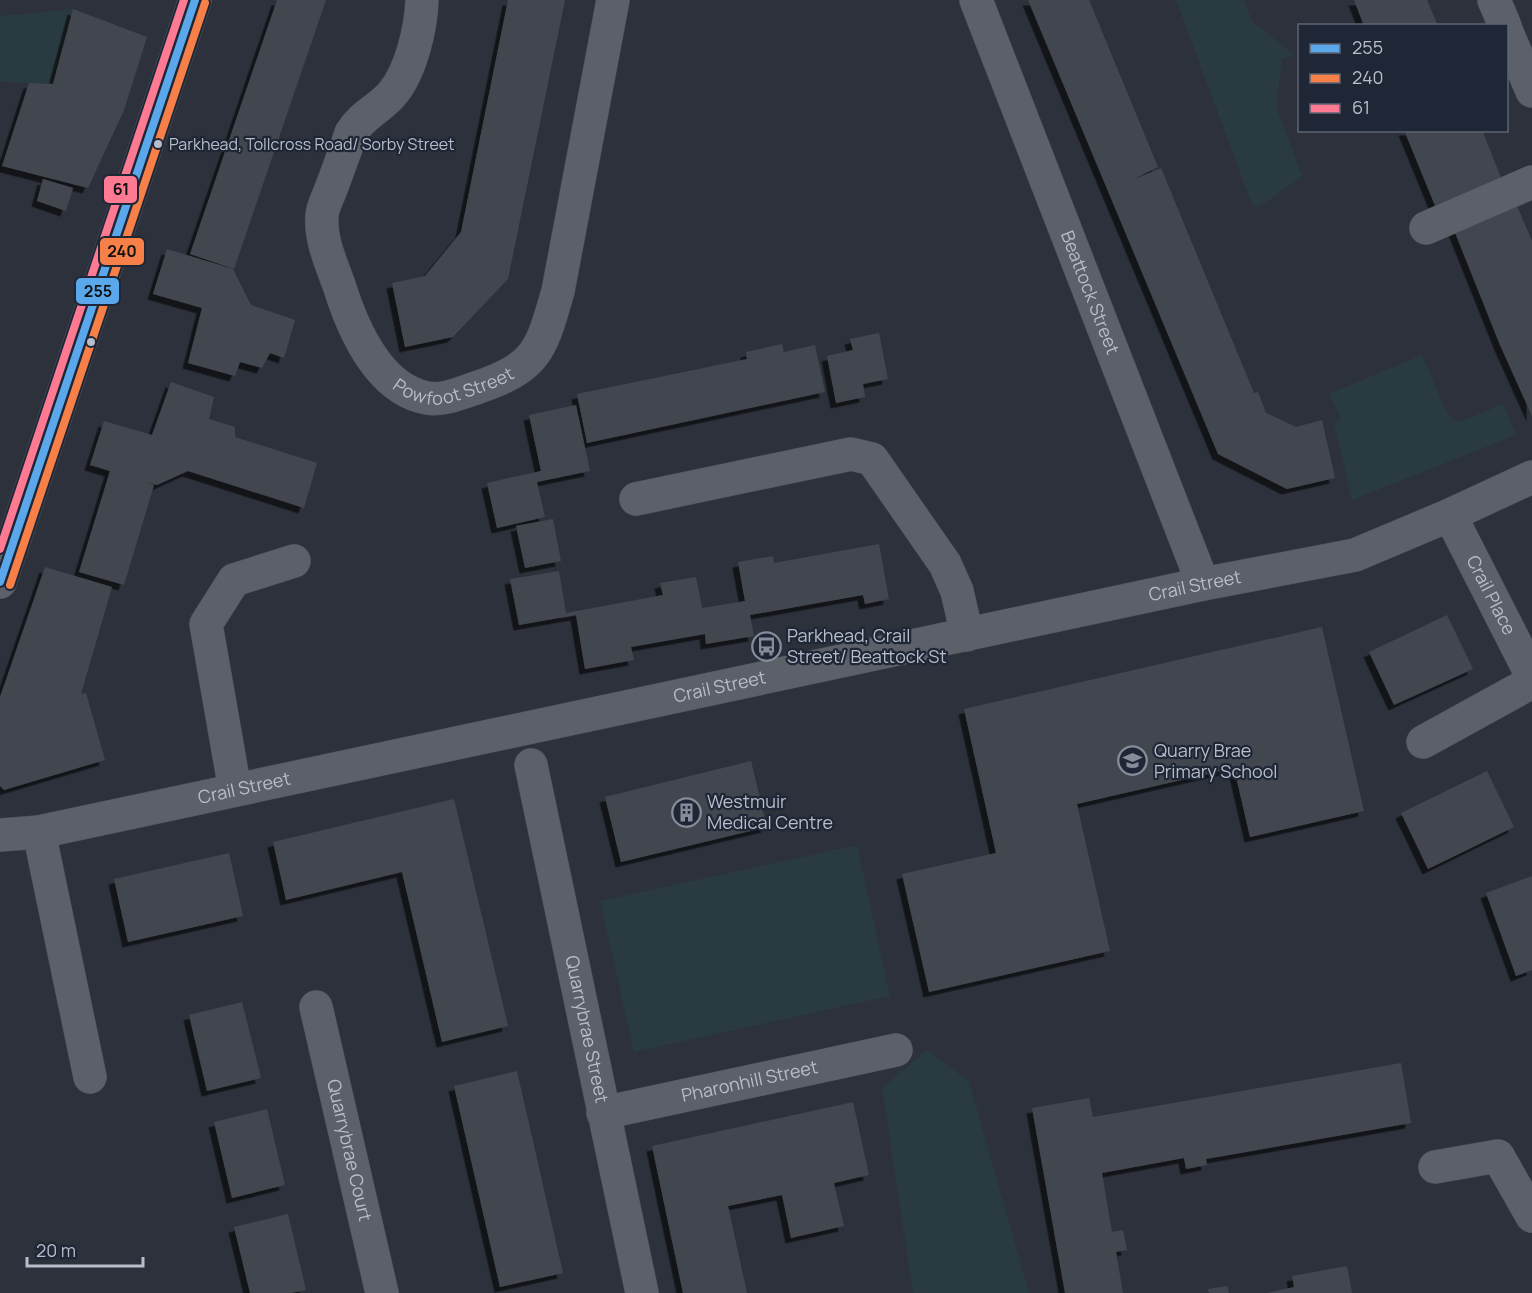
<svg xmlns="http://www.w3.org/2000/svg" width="1532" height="1293" font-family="Manrope,sans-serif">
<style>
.green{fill:#293b41}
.building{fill:#43474f;filter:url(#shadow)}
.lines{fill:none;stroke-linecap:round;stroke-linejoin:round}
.minor-casing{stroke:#484c53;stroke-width:34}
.minor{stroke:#5c6069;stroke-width:33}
.bus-1-casing{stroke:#1f2736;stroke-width:12}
.bus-2-casing{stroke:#1f2736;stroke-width:12}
.bus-3-casing{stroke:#1f2736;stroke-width:12}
.bus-1{stroke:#5aa8eb;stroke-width:8}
.bus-2{stroke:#f78048;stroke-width:8}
.bus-3{stroke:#fe7a93;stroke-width:8}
.bus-dot{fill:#b7bdcb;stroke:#1f2736;stroke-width:2}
.labels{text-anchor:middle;stroke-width:4.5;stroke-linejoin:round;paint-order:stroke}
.bus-label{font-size:16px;fill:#b7bdcb;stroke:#1f2736;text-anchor:start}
.street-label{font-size:18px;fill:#b7bdcb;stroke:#1f2736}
.poi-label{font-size:18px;fill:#b7bdcb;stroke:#1f2736;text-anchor:start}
.line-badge{stroke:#1f2736;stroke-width:2}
.pale-badge-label{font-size:16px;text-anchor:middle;font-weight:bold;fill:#111}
</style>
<defs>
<filter id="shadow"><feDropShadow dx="-5.5" dy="5.5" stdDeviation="0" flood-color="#0009"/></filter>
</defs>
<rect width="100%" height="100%" fill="#2c313b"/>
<path class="green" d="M1176 0H1244L1252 21 1294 55 1282 60 1276 106 1302 176 1265 203 1253 207Z
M73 9 53 84 0 82V16Z
M1422 355 1448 415 1455 420 1462 421 1503 404 1516 435 1352 500 1334 424 1341 419 1329 394Z
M857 845 890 996 634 1052 600 901Z
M927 1050 969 1081 1029 1293H913L882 1088Z"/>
<path class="building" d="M277 0H326L234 269 190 254Z
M508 0H565L508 279 453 337 405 347 392 283 425 276 461 232Z
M1028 0H1089L1158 167 1132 180 1161 168 1254 393 1258 392 1266 413 1296 427 1322 420 1335 478 1287 489 1218 454Z
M1354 0H1427L1438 26H1364Z
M73 9 147 37 124 110 88 188 2 166 29 83 53 84Z
M1404 130H1482L1504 185 1438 213Z
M43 179 73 188 66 211 37 201Z
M1515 201 1532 241V416L1500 345 1454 230Z
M167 249 233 269 251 305 295 320 284 358 270 353 262 368 240 362 235 376 188 363 202 308 153 294Z
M879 333 888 379 863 384 865 397 836 403 827 356 853 350 850 339Z
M782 344 784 352 815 345 825 392 587 443 577 394 747 359 746 352Z
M171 382 214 397 209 419 235 427V437L317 463 304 508 188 471 157 485 147 482 154 485 124 585 79 572 110 471 90 465 104 421 152 435Z
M576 405 590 471 537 482 545 517 497 528 487 483 541 471 529 415Z
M553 519 561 561 525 568 516 526Z
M879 544 889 599 865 604 863 595 750 615 754 636 706 644 705 634 631 647 634 660 585 669 576 615 519 625 510 579 559 571 566 613 663 595 660 583 696 577 702 608 745 601 738 562 773 556 774 563Z
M45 567 112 587 81 694 86 693 105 760 4 790 0 786V697Z
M1447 615 1473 669 1394 705 1369 652Z
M1322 627 1364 811 1250 837 1234 768 1077 804 1110 951 929 992 902 874 996 853 964 709Z
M751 761 767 827 621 862 605 797Z
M1487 771 1514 827 1428 869 1401 813Z
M454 799 508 1026 442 1042 402 872 286 900 273 842Z
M229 853 243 916 128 942 114 879Z
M1532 876V970L1516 976 1486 893Z
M242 1002 261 1078 207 1091 189 1015Z
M1401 1063 1411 1123 1206 1159 1207 1165 1186 1169 1184 1158 1102 1173 1112 1232 1123 1230 1127 1250 1116 1252 1123 1293H1065L1032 1108 1089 1098 1093 1117Z
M517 1071 563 1273 500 1287 454 1086Z
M853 1102 869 1175 834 1183 844 1226 791 1238 782 1195 728 1206 747 1293H683L652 1146Z
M267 1109 285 1185 232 1198 214 1122Z
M288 1214 306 1290 291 1293H250L234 1227Z
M1347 1266 1352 1293H1267L1294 1287 1292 1276Z
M1227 1286 1229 1293H1209L1208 1289Z"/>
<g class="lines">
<defs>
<g id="minor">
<path id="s1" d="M422 0C421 28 411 72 392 94 378 110 363 114 351 133 345 152 338 170 331 189 328 197 323 206 322 215 320 239 331 263 339 285 352 327 378 389 427 398 443 401 461 393 476 388 538 367 541 350 558 291L613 0"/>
<path id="s2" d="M976 0 1203 584"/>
<path d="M1494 0 1505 26"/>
<path d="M1506 30 1532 91"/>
<path d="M1426 228 1532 182"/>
<path d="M636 499 851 454 872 459 945 564 957 591 967 635"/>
<path id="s3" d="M1450 515 1532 676"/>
<path d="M0 582 195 0"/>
<path d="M1423 742 1532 682"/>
<path id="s4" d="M531 765 642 1293"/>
<path d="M235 790 206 624 234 580 294 561"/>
<path d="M39 832 90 1077"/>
<path id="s5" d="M0 835 39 832 1203 584 1355 555 1450 515 1532 477"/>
<path id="s6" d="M316 1007 382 1293"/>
<path id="s7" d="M603 1113 896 1050"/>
<path d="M1435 1167 1498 1156 1532 1216"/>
</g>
</defs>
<use href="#minor" class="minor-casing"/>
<use href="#minor" class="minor"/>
<defs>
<path id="bus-1" d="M0 582 195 0"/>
<path id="bus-2" d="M10 585 205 3"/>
<path id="bus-3" d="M0 549 184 0"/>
</defs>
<use href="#bus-1" class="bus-1-casing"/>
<use href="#bus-2" class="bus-2-casing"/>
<use href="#bus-3" class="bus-3-casing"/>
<use href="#bus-1" class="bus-1"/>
<use href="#bus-2" class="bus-2"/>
<use href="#bus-3" class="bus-3"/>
</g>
<defs>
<symbol id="bus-ring" viewBox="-11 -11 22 22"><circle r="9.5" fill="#1f2736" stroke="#868c99" stroke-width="1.5"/><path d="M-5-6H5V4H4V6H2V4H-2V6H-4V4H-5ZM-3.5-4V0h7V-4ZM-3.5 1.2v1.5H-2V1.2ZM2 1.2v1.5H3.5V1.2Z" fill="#868c99"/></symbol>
<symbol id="school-ring" viewBox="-11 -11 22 22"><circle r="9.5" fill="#1f2736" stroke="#868c99" stroke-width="1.5"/><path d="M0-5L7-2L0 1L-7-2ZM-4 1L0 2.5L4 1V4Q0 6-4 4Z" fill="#868c99"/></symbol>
<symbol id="building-ring" viewBox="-11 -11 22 22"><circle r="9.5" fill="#1f2736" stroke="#868c99" stroke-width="1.5"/><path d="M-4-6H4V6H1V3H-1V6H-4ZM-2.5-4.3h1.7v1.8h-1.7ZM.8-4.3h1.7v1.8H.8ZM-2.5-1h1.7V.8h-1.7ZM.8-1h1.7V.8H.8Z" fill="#868c99"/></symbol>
</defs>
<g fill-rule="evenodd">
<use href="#bus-ring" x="750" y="630" width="33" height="33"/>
<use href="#school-ring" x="1116" y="744" width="33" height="33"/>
<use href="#building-ring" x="670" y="796" width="33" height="33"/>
</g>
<g class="bus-dot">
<circle cx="158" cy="144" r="5"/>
<circle cx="91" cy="342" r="5"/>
</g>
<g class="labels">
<g class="bus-label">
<text x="169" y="150">Parkhead, Tollcross Road/ Sorby Street</text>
</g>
<g class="street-label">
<text dy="6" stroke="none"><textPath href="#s2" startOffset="314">Beattock Street</textPath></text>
<text dy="6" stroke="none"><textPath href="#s1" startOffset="494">Powfoot Street</textPath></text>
<text dy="6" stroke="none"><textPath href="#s5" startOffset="1221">Crail Street</textPath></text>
<text dy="6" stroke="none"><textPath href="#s3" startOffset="90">Crail Place</textPath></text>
<text dy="6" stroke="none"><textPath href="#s5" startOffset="735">Crail Street</textPath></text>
<text dy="6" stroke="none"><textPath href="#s5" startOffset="249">Crail Street</textPath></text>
<text dy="6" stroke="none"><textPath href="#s4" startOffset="270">Quarrybrae Street</textPath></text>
<text dy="6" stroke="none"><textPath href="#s7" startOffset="150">Pharonhill Street</textPath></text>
<text dy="6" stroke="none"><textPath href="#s6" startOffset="147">Quarrybrae Court</textPath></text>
</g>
<g class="poi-label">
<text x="787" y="642">Parkhead, Crail<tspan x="787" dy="21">Street/ Beattock St</tspan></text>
<text x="1154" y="757">Quarry Brae<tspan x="1154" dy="21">Primary School</tspan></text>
<text x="707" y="808">Westmuir<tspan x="707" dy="21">Medical Centre</tspan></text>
</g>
</g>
<g class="line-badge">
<rect x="103" y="175" width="35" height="29" rx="6" fill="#fe7a93"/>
<rect x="99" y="237" width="46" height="29" rx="6" fill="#f78048"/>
<rect x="75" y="277" width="45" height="28" rx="6" fill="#5aa8eb"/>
</g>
<g class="pale-badge-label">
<text x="121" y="195">61</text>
<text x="122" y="257">240</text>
<text x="98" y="297">255</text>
</g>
<rect x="1298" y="24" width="210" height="108" fill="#1f2736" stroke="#5c6372" stroke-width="1.5"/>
<rect x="1310" y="44" width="30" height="9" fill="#5aa8eb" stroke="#5c6372" stroke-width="1.5"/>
<text x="1352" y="54" font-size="18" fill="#b7bdcb">255</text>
<rect x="1310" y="74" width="30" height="9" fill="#f78048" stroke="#5c6372" stroke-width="1.5"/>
<text x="1352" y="84" font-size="18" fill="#b7bdcb">240</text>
<rect x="1310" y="104" width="30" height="9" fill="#fe7a93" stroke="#5c6372" stroke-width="1.5"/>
<text x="1352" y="114" font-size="18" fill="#b7bdcb">61</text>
<path d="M27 1257v9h116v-9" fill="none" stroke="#b7bdcb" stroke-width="3"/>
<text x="36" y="1257" font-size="18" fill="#b7bdcb" stroke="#1f2736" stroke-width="4.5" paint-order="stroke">20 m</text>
</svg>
